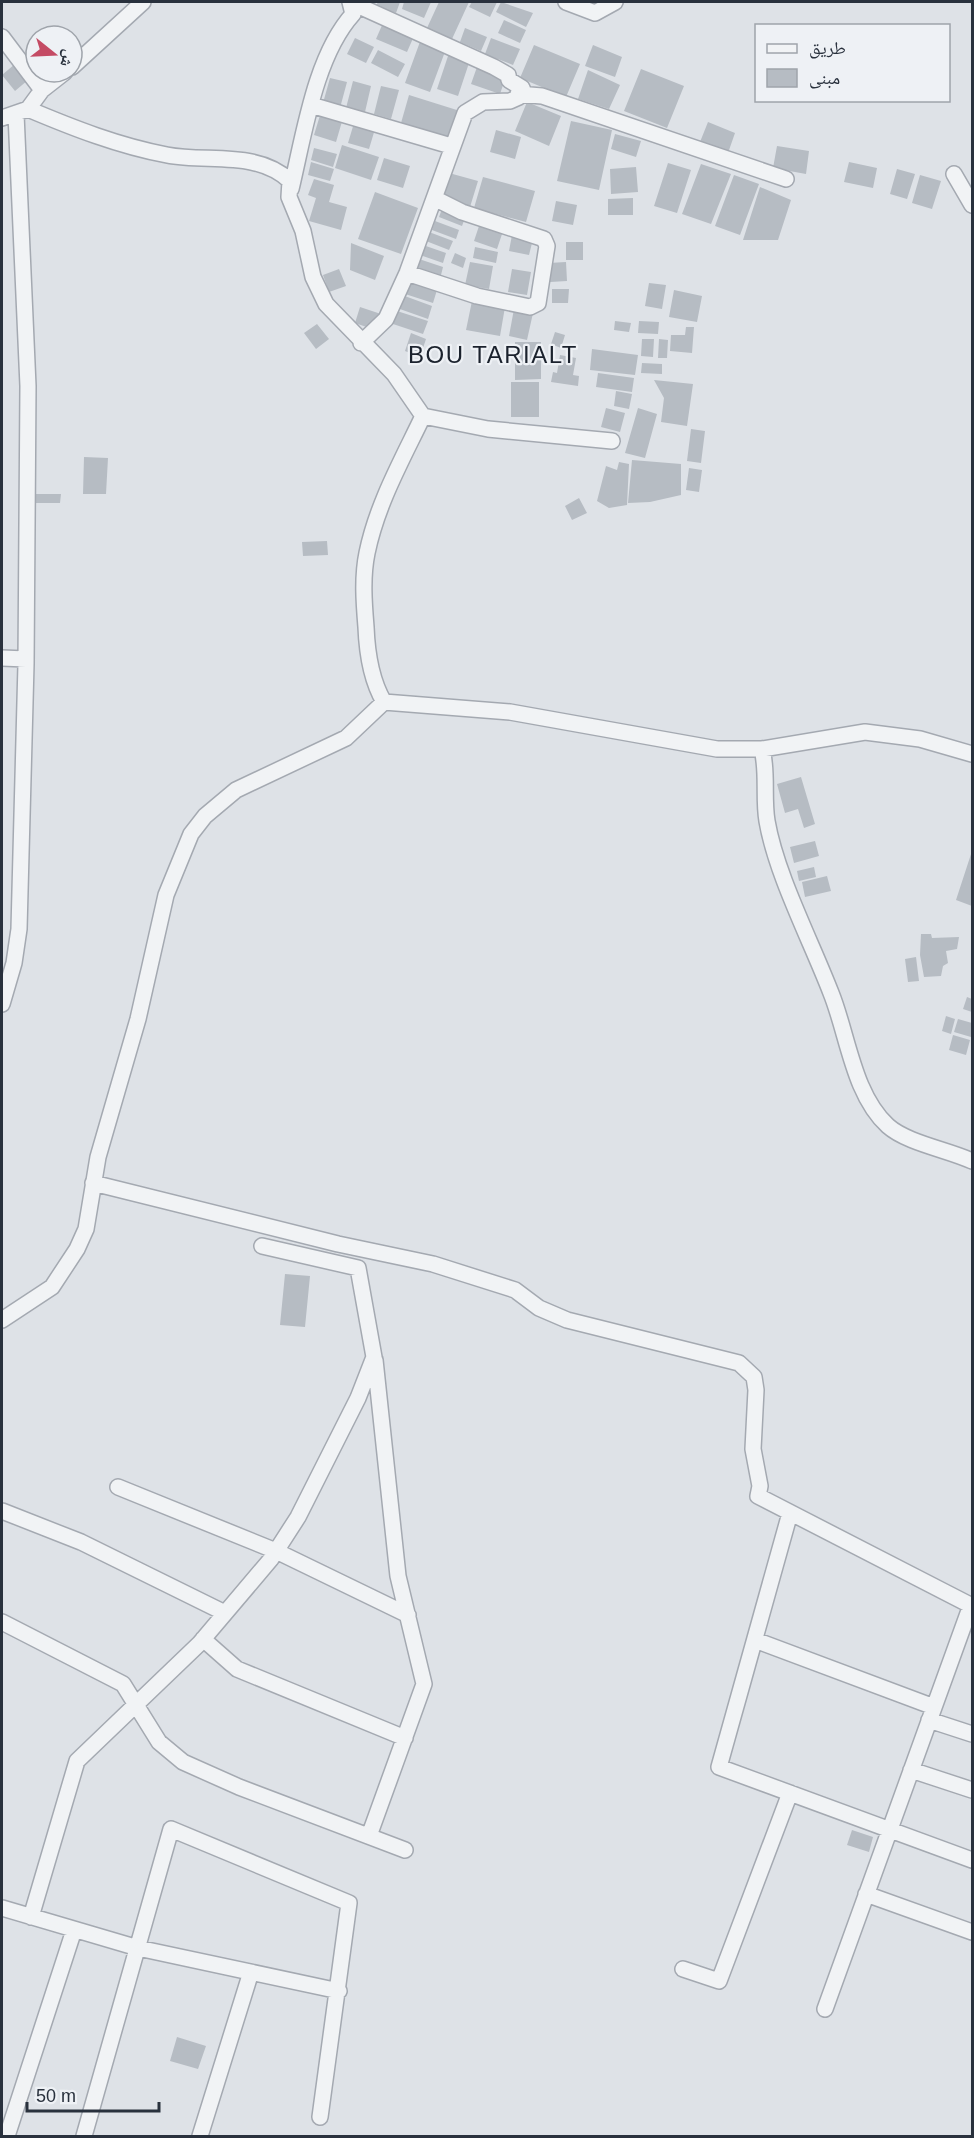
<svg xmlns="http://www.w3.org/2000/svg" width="974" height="2138" font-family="Helvetica,'Noto Naskh Arabic',sans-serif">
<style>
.building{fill:#b6bcc3}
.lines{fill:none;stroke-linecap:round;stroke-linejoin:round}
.minor-casing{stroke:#a4a9b1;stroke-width:18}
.minor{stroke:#f1f3f5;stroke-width:15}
.labels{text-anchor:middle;stroke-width:4.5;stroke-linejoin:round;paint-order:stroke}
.quarter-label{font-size:24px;letter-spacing:1.5px;fill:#1b222d;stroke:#eef1f5}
</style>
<rect width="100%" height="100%" fill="#dee2e7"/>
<path class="building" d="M378 2H400L396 13 376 6Z
M404 2H431L424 18 402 9Z
M439 2H469L452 39 427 28Z
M472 2H497L490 17 469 7Z
M501 2 533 13 526 27 496 12Z
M504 20 526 30 520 43 498 33Z
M383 23 414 36 407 52 376 39Z
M465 28 487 37 481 51 460 42Z
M355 38 374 47 366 63 347 54Z
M491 38 520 49 513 65 485 54Z
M421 39 446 49 430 92 405 83Z
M534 45 580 64 566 97 520 78Z
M593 45 622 57 615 77 585 66Z
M378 50 405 64 398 77 371 63Z
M449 53 470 60 458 96 437 89Z
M15 64 28 80 15 91 2 75Z
M477 67 506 76 500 94 471 84Z
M641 69 684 86 667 128 624 111Z
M588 70 620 85 609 109 578 99Z
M330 78 347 82 340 108 323 103Z
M353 81 371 86 365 112 346 108Z
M381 86 399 90 391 119 374 114Z
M409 95 460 111 451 139 401 123Z
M527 102 561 116 549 146 515 131Z
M321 112 343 118 336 142 314 135Z
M571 121 612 130 599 190 557 181Z
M708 122 735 133 728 153 700 142Z
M354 123 375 129 369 149 348 143Z
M496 130 521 137 515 159 490 152Z
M615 134 641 141 636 157 611 149Z
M342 145 379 157 371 180 335 168Z
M777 146 809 151 806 174 773 168Z
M314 148 337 154 333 167 311 160Z
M384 158 410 166 403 188 377 180Z
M311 162 334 169 330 181 308 175Z
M849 162 877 168 873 188 844 182Z
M668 163 691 170 677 213 654 206Z
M701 164 731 174 711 224 682 214Z
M636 167 638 192 611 194 610 169Z
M897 169 915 174 907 199 890 194Z
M449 173 478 181 470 207 441 198Z
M734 175 759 184 740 235 715 226Z
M920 175 941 181 932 209 912 203Z
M483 177 535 191 526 222 474 208Z
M314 179 334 185 329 202 347 207 341 230 309 221 316 198 308 195Z
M760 187 791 200 778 240H743Z
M375 192 418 208 401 254 358 239Z
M633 198V215H608V199Z
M556 201 577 205 573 225 552 221Z
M442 209 465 218 462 226 439 217Z
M435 221 459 230 456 239 432 230Z
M480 223 503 231 497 249 474 241Z
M429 232 453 241 449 250 426 241Z
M512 235 533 239 529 255 509 251Z
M566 242H583V260H566Z
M351 243 384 256 375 280 350 270Z
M423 245 446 253 443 263 420 255Z
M475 247 498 252 496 263 473 258Z
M455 253 466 258 463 268 451 263Z
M419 259 443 267 440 279 415 271Z
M470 262 493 266 489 289 465 285Z
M566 262 567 281 550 282 549 263Z
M339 269 346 286 329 292 323 275Z
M512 269 531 272 527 295 508 292Z
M407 280 437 290 433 303 402 293Z
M649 283 666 285 662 309 645 306Z
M552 289H569L568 303H552Z
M674 290 702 296 697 322 669 317Z
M402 295 432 306 428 319 397 308Z
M472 301 505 307 500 336 466 330Z
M360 307 381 314 375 330 355 323Z
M514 309 533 313 527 340 509 336Z
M397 311 428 321 423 334 393 324Z
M615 321 631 323 629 332 614 330Z
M639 321 659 322 658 334 638 333Z
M317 324 329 339 316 349 304 333Z
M686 327H694L692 353 670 351 671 335H685Z
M555 332 565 335 561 348 551 344Z
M411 333 426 339 420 357 405 351Z
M642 339H654L653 357 641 356Z
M659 339 668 340 667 358H658Z
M515 342H541V379L515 380Z
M592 349 638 355 635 375 590 370Z
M560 355 576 358 573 375 579 376 578 386 551 382 553 372 557 373Z
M642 363 662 364V374L641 373Z
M598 373 634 378 632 392 596 387Z
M654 380 693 384 687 426 661 422 664 398Z
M511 382H539V417H511Z
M616 391 632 394 629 409 614 406Z
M606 408 625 413 620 432 601 427Z
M638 408 657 414 645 458 625 453Z
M691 429 705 431 701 463 687 461Z
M84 457 108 458 106 494H83Z
M632 460 681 464V495L650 502 628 503Z
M619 462 629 464 627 505 609 508 597 501 606 466 617 470Z
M689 468 702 470 699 492 686 490Z
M35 494H61L60 503H35Z
M579 498 587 513 572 520 565 506Z
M327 541 328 555 303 556 302 542Z
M801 777 815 824 804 828 798 809 785 813 777 784Z
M815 841 819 856 794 863 790 847Z
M972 851V906L956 900Z
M814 867 816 877 799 881 797 871Z
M827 876 831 891 805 897 802 882Z
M921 934H931L932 938 959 937 957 949 946 951 948 963 943 966 941 976 924 977 920 955Z
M916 957 919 981 908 982 905 959Z
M967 997 972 999V1012L963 1009Z
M946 1016 955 1019 951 1034 942 1031Z
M958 1019 972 1023 971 1037 954 1032Z
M953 1035 970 1040 966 1055 949 1050Z
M285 1274 310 1276 305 1327 280 1325Z
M852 1830 873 1837 869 1852 847 1845Z
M177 2037 206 2046 198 2069 170 2061Z"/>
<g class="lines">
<defs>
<path id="minor" d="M566 2 595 13 615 2
M2 37 42 90
M72 67 143 2
M311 105 451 146
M28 109C73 128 119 146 167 155 208 163 257 150 290 181L289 197 303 231 313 277 326 304 394 374 423 416 488 429 612 441
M2 118 28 109 42 90 65 72
M954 174 972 205
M291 189C304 135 315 56 353 14L350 2 494 67 508 75 509 80 522 88 524 93 518 94
M407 273 477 296 530 307 538 303 547 246 544 239 462 212 436 199
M361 343 386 319 407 273 465 113 483 102 510 101 519 97 518 94 542 96 786 179
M423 416C402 460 377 504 367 553 362 577 364 603 366 627 367 653 371 680 384 702L510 712 717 749H762L865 732 920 739 972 754
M2 658 26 659
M762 749C768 773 763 797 767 821 776 874 811 941 831 993 848 1035 853 1094 888 1126 907 1143 949 1150 972 1161
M2 1004 14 963 19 929 26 664 28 386 16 114
M93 1183 338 1244 433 1264 515 1290 539 1308 567 1320 739 1363 754 1377 756 1390 753 1449 760 1486 758 1496 972 1606
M2 1320 52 1287 77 1249 86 1229 98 1157 138 1019 166 895 191 834 205 816 236 790 346 738 384 702
M118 1487 276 1551 408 1615
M2 1511 81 1542 225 1613
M790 1513 719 1767 972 1860
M2 1622 123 1684 159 1742 183 1762 239 1787 405 1850
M203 1639 237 1669 405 1738
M755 1640 934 1707
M929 1720 972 1734
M911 1770 972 1790
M369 1836 424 1684 398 1576 375 1360
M866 1894 972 1932
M2 1908 138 1948 339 1991
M31 1917 77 1761 199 1644 271 1559 298 1517 358 1398 374 1357 358 1268 262 1246
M683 1969 719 1981 790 1793
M825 2009 971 1605
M7 2136 74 1930
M84 2136 171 1829 349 1903 320 2117
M200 2136 251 1972"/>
</defs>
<use href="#minor" class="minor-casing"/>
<use href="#minor" class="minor"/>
</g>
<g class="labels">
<g class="quarter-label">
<text x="493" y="363">BOU TARIALT</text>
</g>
</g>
<rect width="974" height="2138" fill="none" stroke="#29313d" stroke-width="6"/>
<rect x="755" y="24" width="195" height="78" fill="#eef1f5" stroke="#9fa4ab" stroke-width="1.5"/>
<rect x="767" y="44" width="30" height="9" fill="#f1f3f5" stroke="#9fa4ab" stroke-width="1.5"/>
<text x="809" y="54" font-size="18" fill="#29313d">طريق</text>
<rect x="767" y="69" width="30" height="18" fill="#b6bcc3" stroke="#9fa4ab" stroke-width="1.5"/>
<text x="809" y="84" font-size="18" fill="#29313d">مبنى</text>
<g transform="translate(54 54) rotate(108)"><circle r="28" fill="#eef1f5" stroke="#9fa4ab" stroke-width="1.5"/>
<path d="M0-4.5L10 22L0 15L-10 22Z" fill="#c44b64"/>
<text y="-9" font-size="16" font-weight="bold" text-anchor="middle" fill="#29313d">ش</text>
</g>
<path d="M27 2102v9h132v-9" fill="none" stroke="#29313d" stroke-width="3"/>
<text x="36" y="2102" font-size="18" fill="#29313d" stroke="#eef1f5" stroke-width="4.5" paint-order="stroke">50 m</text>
</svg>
